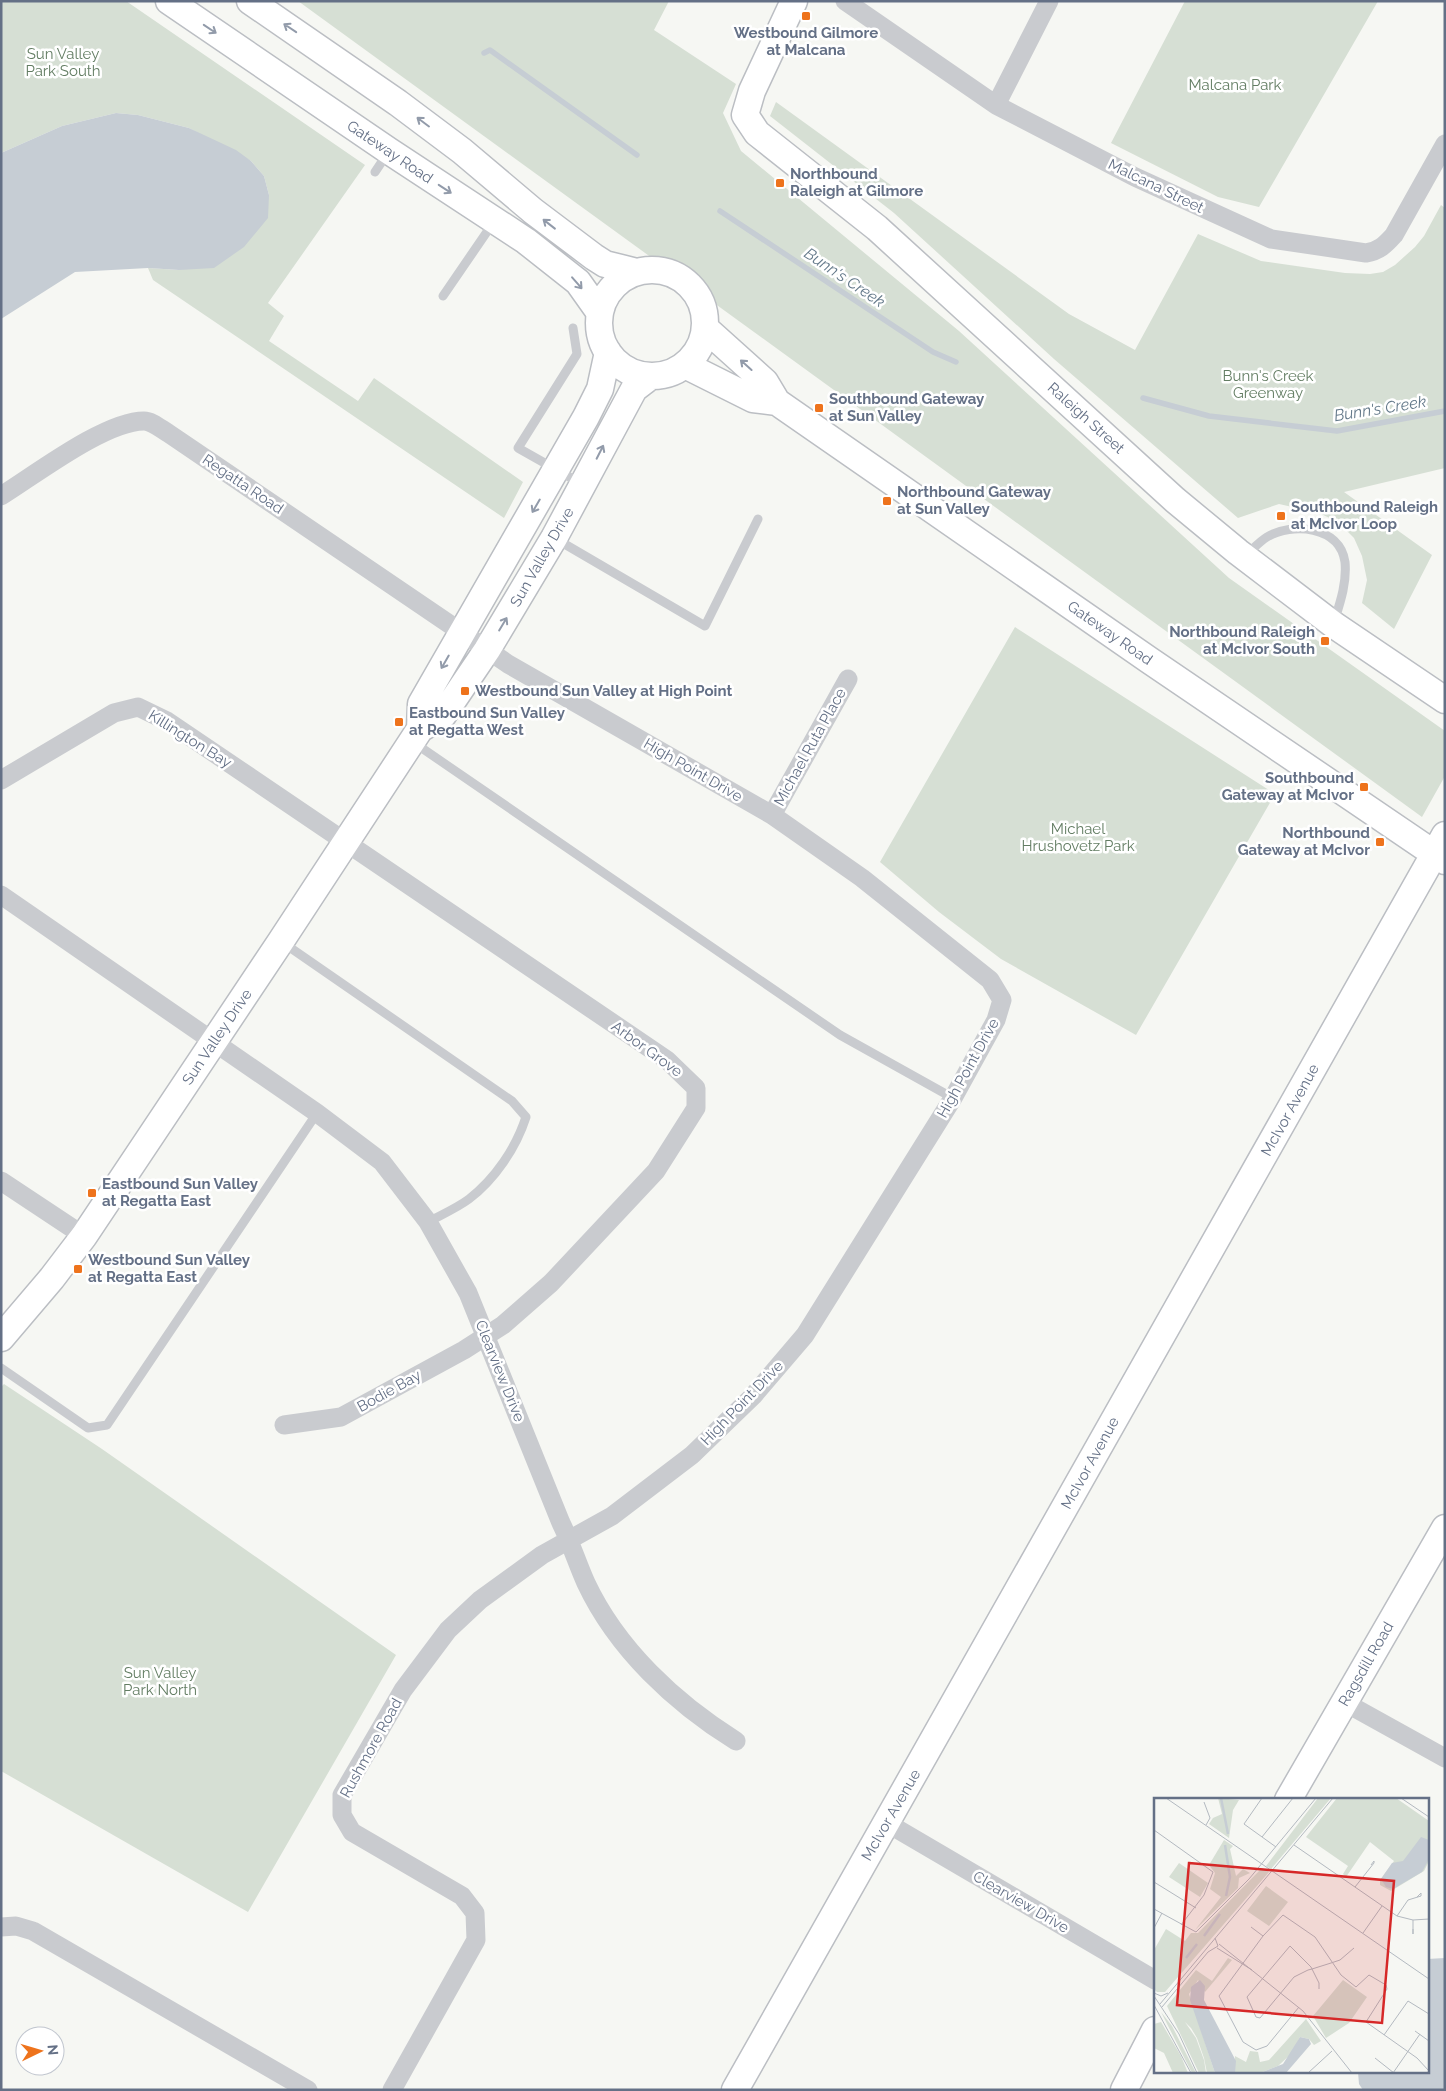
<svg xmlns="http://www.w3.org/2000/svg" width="1446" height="2091" font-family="Raleway,sans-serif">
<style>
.green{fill:#d6dfd4}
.water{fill:#c6cdd4}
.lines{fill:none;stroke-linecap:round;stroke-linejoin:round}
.stream{stroke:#c6cdd4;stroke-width:5.5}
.secondary-casing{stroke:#bbbec3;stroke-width:29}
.lane{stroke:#c9cbcf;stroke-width:9}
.street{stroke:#c9cbcf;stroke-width:19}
.secondary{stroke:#fff;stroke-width:26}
.oneway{stroke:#929baa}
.poi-dot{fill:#ee731c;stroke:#fff;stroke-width:2}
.labels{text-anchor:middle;stroke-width:5;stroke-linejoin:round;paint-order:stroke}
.poi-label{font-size:15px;font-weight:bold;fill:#647086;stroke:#fff;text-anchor:start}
.park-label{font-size:15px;fill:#637d63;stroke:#fff}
.street-label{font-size:15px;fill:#647086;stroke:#fff}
.water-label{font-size:16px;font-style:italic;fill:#64798a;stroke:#fff}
.inset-river{fill:none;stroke:#c6cdd4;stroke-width:2.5}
.inset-road{fill:none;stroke:#b3b9c0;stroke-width:1}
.view{fill:#d62828;fill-opacity:0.15;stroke:#d62828;stroke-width:2.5}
.inset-edge{fill:none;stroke:#647086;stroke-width:2.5}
</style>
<rect width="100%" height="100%" fill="#f6f7f3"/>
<path class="green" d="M1 1H126L365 165 268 303 284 316 269 341 358 401 374 378 523 482 504 518 153 280 148 268 179 270 269 195 264 176 251 161 189 128 138 115 116 113 62 126 1 153Z
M298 1H669L654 30 736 84 723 113 741 151 959 331 1229 578 1445 731V776L1422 817Z
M1185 1H1378L1259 207 1218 197 1111 143Z
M776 102 1069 314 1135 350 1198 234 1261 261 1345 273 1370 274 1383 272 1395 265 1415 247 1424 236 1441 205 1445 208V468L1344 492 1432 555 1394 629 1362 603 1367 580 1362 556 1354 538 1338 522 1319 513 1279 504 1238 518 1054 359 894 213 770 116Z
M1015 627 1275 794 1136 1035 1001 959 939 912 880 862Z
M4 1384 102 1449 396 1655 248 1912 1 1771V1387Z"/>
<path class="water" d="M116 113 138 115 189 128 236 150 251 161 264 176 269 195 268 218 244 247 214 268 179 270 148 268 75 272 1 319V153L62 126Z
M1445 1958V2090H1363L1359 2084 1358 2072H1427V1959Z"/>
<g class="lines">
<path class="stream" d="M484 53 490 50 637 155
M720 211 933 352 956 362
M1143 398 1209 416 1337 431 1445 411"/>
<defs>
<path id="secondary" d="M169 1 389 151 526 241 578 282 600 313
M250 1 398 103 462 151 533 211 594 257 605 264 637 272
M794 1 752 91 745 115 757 133 877 228 1175 500 1238 552 1334 625 1445 700
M599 323a53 53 0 1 1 106 0a53 53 0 1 1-106 0Z
M705 328 765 382 777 402 1149 660 1445 861
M685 365 753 399 777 402
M420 729 421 704 586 417 600 389 608 352
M1 1338 52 1278 84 1236 281 941 420 729 443 715 487 650 554 538 634 389 651 376
M1288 1800 1445 1528
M735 2090 1445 835
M1124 2090 1155 2030"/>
</defs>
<use href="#secondary" class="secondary-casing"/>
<path class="lane" d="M375 172 387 154
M443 296 493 223
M573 328 577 354 518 448 580 483
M556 539 705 626 758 519
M1246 555C1253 549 1259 542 1267 537 1292 522 1340 526 1345 562 1347 583 1340 603 1334 622
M413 742 840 1035 953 1098
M282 942 512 1101 526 1117C516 1148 495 1179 469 1199 457 1208 441 1215 428 1222
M1 1368 88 1428 107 1425 317 1113"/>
<path class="street" d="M845 1 996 105 1135 177 1271 239 1366 253C1379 251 1385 245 1394 235L1445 144
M996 105 1049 1
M1 496C35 475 105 421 144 421 152 421 161 429 168 433L508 664 772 815 862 878 990 980 1002 1000 996 1020 953 1098 805 1335 753 1396 692 1455 612 1516 542 1555 480 1600 448 1630 403 1690 342 1795V1815L352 1832 462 1896 475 1913 476 1940 392 2090
M1 780 114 713 138 707 167 721 667 1060 696 1088V1108L656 1171 551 1283 503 1325 464 1350 341 1417 284 1425
M772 815 848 679
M1 895 317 1113 382 1162 428 1222 468 1293 561 1523C571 1543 577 1563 586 1583 617 1649 675 1703 736 1741
M1 1181 84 1236
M1344 1702 1445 1758
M887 1823 1155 1980
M1 1927 16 1926 33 1931 308 2090"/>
<use href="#secondary" class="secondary"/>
</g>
<defs><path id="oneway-shaft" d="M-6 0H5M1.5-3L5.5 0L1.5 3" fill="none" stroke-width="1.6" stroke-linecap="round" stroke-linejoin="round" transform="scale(1.25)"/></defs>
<g class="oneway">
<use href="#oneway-shaft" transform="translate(290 28) rotate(-146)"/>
<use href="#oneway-shaft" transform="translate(210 29) rotate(34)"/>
<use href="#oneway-shaft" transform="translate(423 122) rotate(-143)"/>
<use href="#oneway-shaft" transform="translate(445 189) rotate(33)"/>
<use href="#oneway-shaft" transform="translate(549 224) rotate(-142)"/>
<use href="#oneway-shaft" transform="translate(577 283) rotate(49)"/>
<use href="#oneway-shaft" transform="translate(746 365) rotate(-138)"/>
<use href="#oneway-shaft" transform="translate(600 452) rotate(-63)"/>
<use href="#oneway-shaft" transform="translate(536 506) rotate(120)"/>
<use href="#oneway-shaft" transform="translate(503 624) rotate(-59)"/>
<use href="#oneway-shaft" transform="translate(445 662) rotate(120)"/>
</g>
<g class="poi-dot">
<rect x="801" y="11" width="10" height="10" rx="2.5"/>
<rect x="775" y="178" width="10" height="10" rx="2.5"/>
<rect x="814" y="403" width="10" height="10" rx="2.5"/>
<rect x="882" y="496" width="10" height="10" rx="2.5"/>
<rect x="1276" y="511" width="10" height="10" rx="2.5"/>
<rect x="1320" y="636" width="10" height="10" rx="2.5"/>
<rect x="460" y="686" width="10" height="10" rx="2.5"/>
<rect x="394" y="717" width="10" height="10" rx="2.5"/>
<rect x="1359" y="782" width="10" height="10" rx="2.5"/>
<rect x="1375" y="837" width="10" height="10" rx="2.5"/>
<rect x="87" y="1188" width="10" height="10" rx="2.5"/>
<rect x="73" y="1264" width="10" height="10" rx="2.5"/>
</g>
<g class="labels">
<g class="poi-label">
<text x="806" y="38" text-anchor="middle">Westbound Gilmore<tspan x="806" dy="17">at Malcana</tspan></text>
<text x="790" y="179">Northbound<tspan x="790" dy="17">Raleigh at Gilmore</tspan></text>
<text x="829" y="404">Southbound Gateway<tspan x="829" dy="17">at Sun Valley</tspan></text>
<text x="897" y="497">Northbound Gateway<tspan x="897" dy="17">at Sun Valley</tspan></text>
<text x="1291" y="512">Southbound Raleigh<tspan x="1291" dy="17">at McIvor Loop</tspan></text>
<text x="1315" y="637" text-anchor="end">Northbound Raleigh<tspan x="1315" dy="17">at McIvor South</tspan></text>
<text x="475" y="696">Westbound Sun Valley at High Point</text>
<text x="409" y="718">Eastbound Sun Valley<tspan x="409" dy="17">at Regatta West</tspan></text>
<text x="1354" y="783" text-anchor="end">Southbound<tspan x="1354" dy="17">Gateway at McIvor</tspan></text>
<text x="1370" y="838" text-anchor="end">Northbound<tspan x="1370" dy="17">Gateway at McIvor</tspan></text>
<text x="102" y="1189">Eastbound Sun Valley<tspan x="102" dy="17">at Regatta East</tspan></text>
<text x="88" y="1265">Westbound Sun Valley<tspan x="88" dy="17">at Regatta East</tspan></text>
</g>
<g class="park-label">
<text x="63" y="59">Sun Valley<tspan x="63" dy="17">Park South</tspan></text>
<text x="1235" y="90">Malcana Park</text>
<text x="1268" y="381">Bunn's Creek<tspan x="1268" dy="17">Greenway</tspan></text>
<text x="1078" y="834">Michael<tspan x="1078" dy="17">Hrushovetz Park</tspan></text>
<text x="160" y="1678">Sun Valley<tspan x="160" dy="17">Park North</tspan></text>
</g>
<g class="street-label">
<text transform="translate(390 152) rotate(34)" y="5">Gateway Road</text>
<text transform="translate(1156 186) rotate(26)" y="5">Malcana Street</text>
<text transform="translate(1086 418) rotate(42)" y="5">Raleigh Street</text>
<text transform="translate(243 484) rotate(34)" y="5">Regatta Road</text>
<text transform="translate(542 557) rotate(-60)" y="5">Sun Valley Drive</text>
<text transform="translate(1110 633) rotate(35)" y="5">Gateway Road</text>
<text transform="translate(190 739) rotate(32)" y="5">Killington Bay</text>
<text transform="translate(810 747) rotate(-61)" y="5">Michael Ruta Place</text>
<text transform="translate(693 770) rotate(30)" y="5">High Point Drive</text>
<text transform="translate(217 1037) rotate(-56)" y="5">Sun Valley Drive</text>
<text transform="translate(647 1049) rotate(36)" y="5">Arbor Grove</text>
<text transform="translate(968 1068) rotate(-61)" y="5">High Point Drive</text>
<text transform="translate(1290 1110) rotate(-61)" y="5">McIvor Avenue</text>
<text transform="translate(500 1371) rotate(68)" y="5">Clearview Drive</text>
<text transform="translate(389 1391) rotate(-29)" y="5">Bodie Bay</text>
<text transform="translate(742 1403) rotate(-46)" y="5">High Point Drive</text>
<text transform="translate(1090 1463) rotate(-61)" y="5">McIvor Avenue</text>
<text transform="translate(1366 1664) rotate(-60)" y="5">Ragsdill Road</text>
<text transform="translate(371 1748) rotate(-61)" y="5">Rushmore Road</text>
<text transform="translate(891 1815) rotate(-60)" y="5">McIvor Avenue</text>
<text transform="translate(1021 1902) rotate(30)" y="5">Clearview Drive</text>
</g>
<g class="water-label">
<text transform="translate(845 277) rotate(34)" y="6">Bunn's Creek</text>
<text transform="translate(1380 408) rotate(-9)" y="6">Bunn's Creek</text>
</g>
</g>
<g transform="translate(1154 1798)">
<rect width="275" height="275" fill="#f6f7f3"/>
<path d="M64 0 85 2 79 12 75 40 55 26 59 20 68 16ZM164 0H177L117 71 112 68ZM183 0H242L275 23V63L270 73 237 93 226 87V82L240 63 216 44 192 79 189 76 194 68 152 39ZM70 42 79 48 76 51 82 78 89 71 96 75 85 80 84 90 41 132 67 99 56 91 61 75 55 67ZM25 65 54 85 46 99 15 79ZM108 70 115 74 11 194H3L0 191V152L12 131 31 143 37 135H44ZM112 88 134 104 115 128 93 113ZM74 160 78 162 51 194 44 182 35 196 61 275H53L50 260 43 240 37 230 31 224 42 240 50 262 52 275H45L13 208 42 172 58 183ZM189 182 213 199 195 225 172 240 159 218ZM7 214 18 228 42 275H38ZM152 221 167 243 160 247 155 241 146 239 138 255 124 268 106 275H81V258L92 264 96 253 104 254 106 264 115 262ZM7 224 27 258 34 275H19L10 255 0 250V226Z" fill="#d6dfd4"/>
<path d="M267 39 275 42V61L268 74 239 91 232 89 227 81 238 65 249 63ZM46 182 51 188 50 202 82 263 81 275H61L36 202 37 189ZM146 239 155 241 157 246 132 275H106L129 266Z" fill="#c6cdd4"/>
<path class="inset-river" d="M67 0 74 36M71 47 76 79 72 98M50 138 66 116M32 160 43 146"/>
<path class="inset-road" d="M12 0 275 181M108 0 90 26 122 49M247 0 275 19M50 4 56 20 52 27M0 32 59 74 50 97 27 127M108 39 139 0M140 47 243 118 259 122 275 121M0 84 42 110M201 89 220 65V63L217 67M0 111 42 134 95 81 162 0M243 118 254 102 267 98V95L263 99M97 129 109 138M0 130 8 115M259 131V136V122M209 135 228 108M65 146 149 213 198 275M63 150 98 172M165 191V185L157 169 136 148 93 199 102 219 106 220 140 179 154 172 158 171 177 165 186 162 200 150M0 195 7 198 14 195M0 198 25 236 43 275M6 206 179 0M0 207 37 275M8 209 54 154 64 148 61 140M145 209 113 248 102 252 89 244 65 198 109 138 129 117 161 139 187 177 202 189 215 177 232 187 233 191 212 224 263 260 275 273M261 233 275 243M230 237 254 203 275 216M221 260 240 275M154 275 178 253M239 275 266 236"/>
<path class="view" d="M35 65 240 83 228 225 23 207Z"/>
<rect width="275" height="275" class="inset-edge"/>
</g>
<rect width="1446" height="2091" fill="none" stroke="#647086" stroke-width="5"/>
<g transform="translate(40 2051) rotate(85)"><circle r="24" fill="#ffffff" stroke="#c1c6cf"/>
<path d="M0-4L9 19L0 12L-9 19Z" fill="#ee731c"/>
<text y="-8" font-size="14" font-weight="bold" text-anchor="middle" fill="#647086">N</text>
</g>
</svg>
